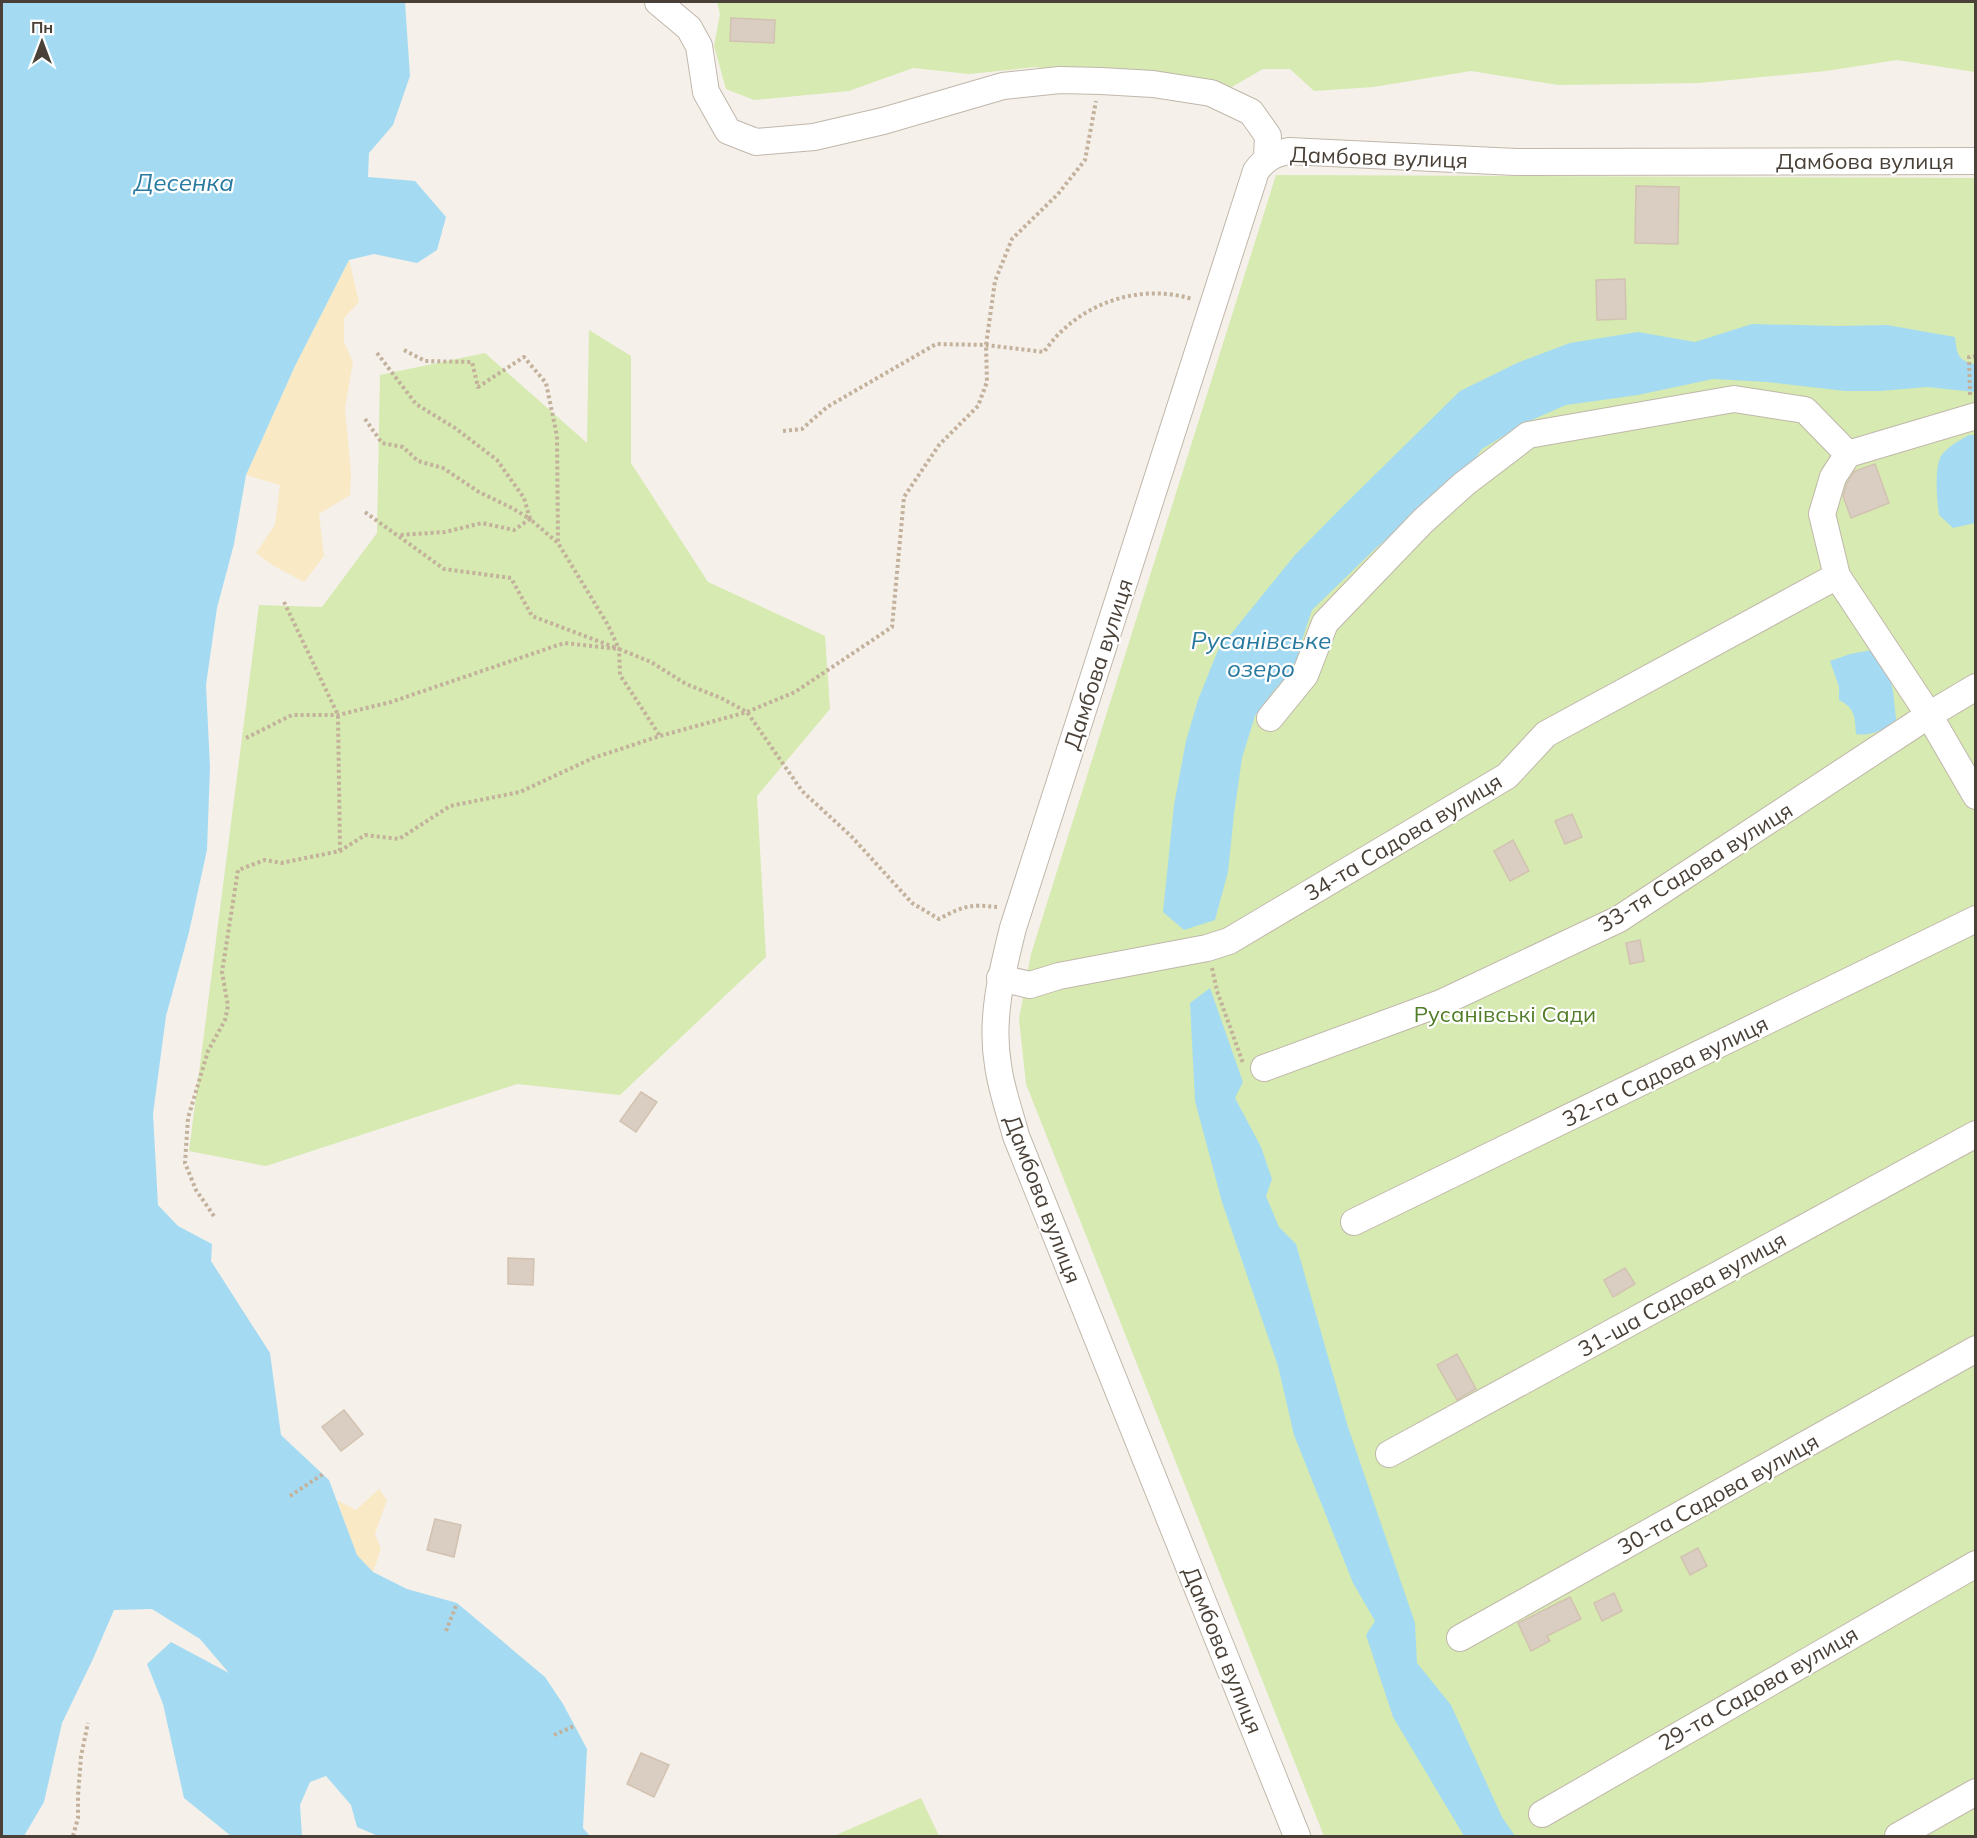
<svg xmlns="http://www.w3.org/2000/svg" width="1977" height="1838" font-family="Mulish,sans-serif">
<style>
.green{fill:#d6eab1}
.sand{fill:#f9e9c5}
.water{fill:#a5dbf2}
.building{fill:#dacdc1;stroke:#d2c2b1;stroke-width:1.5}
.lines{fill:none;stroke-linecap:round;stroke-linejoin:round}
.minor-casing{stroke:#c1b7ab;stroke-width:28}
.path{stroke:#c3b19c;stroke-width:4;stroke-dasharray:3 3;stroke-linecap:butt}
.minor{stroke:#fff;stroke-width:26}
.labels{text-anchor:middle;stroke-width:4.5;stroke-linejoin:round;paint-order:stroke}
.street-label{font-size:22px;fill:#494037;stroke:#fff}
.park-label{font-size:22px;fill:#517d28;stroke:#fff}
.water-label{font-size:24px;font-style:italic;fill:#297a9f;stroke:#fff}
</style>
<rect width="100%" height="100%" fill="#f5f0e9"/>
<path class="green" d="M717 2H1976L1975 72 1897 60 1826 71 1699 83 1558 85 1471 71 1373 87 1314 91 1290 69H1263L1230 88 1122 82 1036 67 969 74 913 68 849 91 754 100 726 89 714 46 720 14Z
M1276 175 1975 178V1836H1324L1026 1084 1019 1019 1031 954Z
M589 330 631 356V463L708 582 825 636 830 709 757 796 766 957 620 1095 517 1084 266 1166 189 1151 259 605 322 607 377 533 380 375 485 353 587 443Z
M921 1798 939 1836H834Z"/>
<path class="sand" d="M349 260 359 302 344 318V342L353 362 345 408 351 473 350 495 319 514 324 556 304 582 274 566 256 553 275 525 280 485 246 475 295 366Z
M379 1489 387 1500 375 1534 381 1549 373 1572 356 1555 337 1500 356 1510Z"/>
<path class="water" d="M2 2H405L410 76 393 125 369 153 368 177 415 181 446 217 437 250 417 263 374 254 349 260 295 366 246 475 234 544 217 608 206 685 210 767 207 850 189 932 166 1016 153 1114 158 1205 178 1226 212 1244 211 1261 270 1353 281 1435 329 1480 357 1555 373 1572 407 1589 457 1603 545 1677 563 1704 587 1749 583 1828 590 1836H378L357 1827 351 1805 326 1776 310 1782 300 1805 302 1836H231L184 1798 163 1704 147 1664 171 1642 229 1673 200 1639 152 1609 114 1610 93 1659 62 1723 44 1802 24 1836H2Z
M1752 324 1839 326 1887 325 1955 337C1957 353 1957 361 1975 364V392L1927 387 1880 391H1845L1767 382 1713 379 1638 395 1566 405 1525 423 1482 449 1472 463 1431 495 1408 522 1376 548 1312 610 1302 640 1294 672 1275 689 1255 716 1242 758 1234 814 1228 872 1215 920 1184 930 1163 912 1174 805 1186 741 1198 700 1218 650 1294 556 1343 506 1460 391 1517 363 1570 343 1638 332 1695 342Z
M1969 435H1975V523L1953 528 1939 515C1937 500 1934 469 1941 456 1947 447 1960 440 1969 435Z
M1872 650 1885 658 1893 691 1897 728C1879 727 1875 737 1856 734 1855 717 1855 708 1839 700V687L1830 661 1850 654Z
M1210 988 1243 1082 1235 1098 1261 1147 1272 1179 1266 1196 1279 1227 1296 1244 1348 1427 1415 1623 1417 1663 1451 1705 1502 1817 1515 1836H1464L1393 1717 1366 1635 1375 1621 1353 1583 1294 1435 1278 1366 1222 1202 1195 1101 1190 1003Z"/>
<path class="building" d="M731 18 775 20 774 43 730 41Z
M1636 186 1679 187 1678 244 1635 243Z
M1625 279 1626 319 1597 320 1596 280Z
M1875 464 1889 503 1851 518 1843 496 1847 483 1855 471Z
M1572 814 1582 837 1565 844 1555 821Z
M1513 840 1529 871 1510 881 1494 851Z
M1640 940 1644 961 1630 964 1626 943Z
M641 1092 657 1102 636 1132 620 1121Z
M508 1258 534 1259 533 1285 508 1284Z
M1625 1268 1635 1284 1613 1297 1604 1280Z
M1457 1354 1476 1389 1457 1400 1437 1365Z
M344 1410 363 1434 341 1451 322 1427Z
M435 1519 461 1525 454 1557 427 1550Z
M1698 1548 1707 1566 1690 1575 1681 1557Z
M1614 1593 1622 1611 1602 1621 1594 1603Z
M1570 1597 1581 1619 1547 1636 1550 1641 1531 1651 1518 1623Z
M641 1753 669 1765 654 1797 627 1784Z"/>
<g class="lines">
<defs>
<path id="minor" d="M658 2 689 28 699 46 706 92 728 131 756 142 814 137 883 121 1003 86 1060 80 1101 81 1153 84 1211 93 1251 112 1268 136 1267 158
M1976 416 1848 454 1833 477 1822 514 1837 576 1929 715 1976 796
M1270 718 1305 675 1325 623 1423 521 1464 484 1528 435 1734 399 1805 410 1848 454
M1000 978 1030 985 1059 976 1207 948 1229 941 1507 776 1546 734 1837 576
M1264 1068 1441 1003 1619 919 1929 715 1976 687
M1354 1222 1976 919
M1389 1454 1976 1134
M1460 1638 1976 1349
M1542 1814 1976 1564
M1297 1836 1016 1136C1010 1113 1001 1089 998 1065 990 1019 1002 972 1013 928L1256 171C1266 158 1273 154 1289 151L1516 162 1976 161
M1898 1836 1976 1792"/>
</defs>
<use href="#minor" class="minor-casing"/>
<path class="path" d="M404 350 425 361 472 362 478 387 524 357 546 383 557 436 558 543
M377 353 416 404 455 428 497 460 524 498 530 519 558 543 608 625 619 649
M1970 395 1969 357 1976 356
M365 419 382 443 403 447 418 461 443 468 479 492 512 508 530 519 514 530 482 523 445 532 399 535
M783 431 802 429 827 407 936 344 986 345 1044 352C1076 305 1137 282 1192 299
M365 512 444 569 511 578 532 616 619 649 620 675 660 736
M284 602 338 715 340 851
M246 738 292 715H338L391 702 564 643 619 649 651 662 686 684 721 698 747 712 802 791 851 836 912 903 939 919C963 906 970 904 997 907
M1212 968 1217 991 1243 1063
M214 1216 196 1190 185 1163 188 1118 208 1051 225 1020 228 1006 222 972 238 870 265 860 281 863 340 851 365 835 399 839 450 806 520 792 593 758 660 736 747 712 795 692 892 627 904 497 939 445 978 406 987 382 986 345 995 281 1012 239 1058 194 1085 160 1096 101
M290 1496 323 1474
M446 1631 457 1603
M554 1735 574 1726
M73 1836 78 1818V1796L81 1756 88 1723"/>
<use href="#minor" class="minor"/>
</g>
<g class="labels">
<g class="street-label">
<text transform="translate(1379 157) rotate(2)" y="8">Дамбова вулиця</text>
<text x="1865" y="169">Дамбова вулиця</text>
<text transform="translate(1098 664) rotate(-72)" y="8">Дамбова вулиця</text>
<text transform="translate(1403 837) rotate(-31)" y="8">34-та Садова вулиця</text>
<text transform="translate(1695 867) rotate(-32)" y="8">33-тя Садова вулиця</text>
<text transform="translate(1665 1071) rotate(-26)" y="8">32-га Садова вулиця</text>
<text transform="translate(1043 1199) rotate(69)" y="8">Дамбова вулиця</text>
<text transform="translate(1682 1294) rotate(-29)" y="8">31-ша Садова вулиця</text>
<text transform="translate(1718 1494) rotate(-29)" y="8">30-та Садова вулиця</text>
<text transform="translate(1223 1650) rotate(68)" y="8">Дамбова вулиця</text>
<text transform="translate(1758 1688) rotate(-30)" y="8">29-та Садова вулиця</text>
</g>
<g class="park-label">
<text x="1505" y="1022">Русанівські Сади</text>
</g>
<g class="water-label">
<text x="184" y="191">Десенка</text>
<text x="1261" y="649">Русанівське<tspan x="1261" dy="28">озеро</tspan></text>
</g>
</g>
<rect width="1977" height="1838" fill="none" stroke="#494037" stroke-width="6"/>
<g transform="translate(42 42)" stroke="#ffffff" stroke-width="4.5" paint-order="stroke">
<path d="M0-4.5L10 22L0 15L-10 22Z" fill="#494037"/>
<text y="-9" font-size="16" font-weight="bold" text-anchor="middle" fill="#494037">Пн</text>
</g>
</svg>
